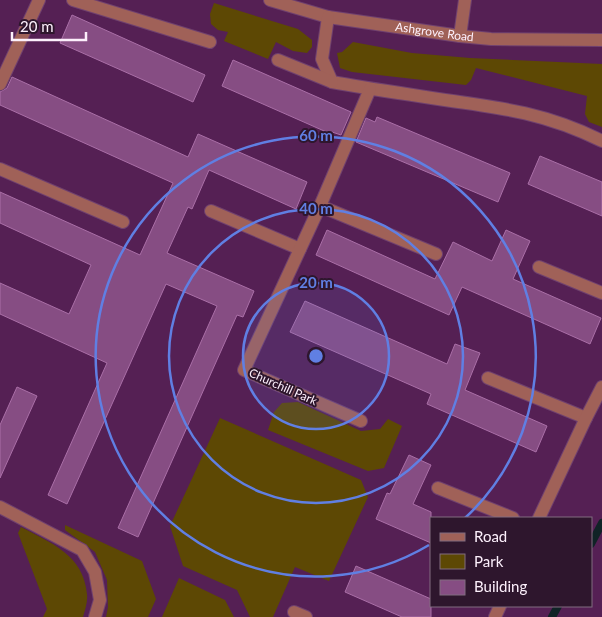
<svg xmlns="http://www.w3.org/2000/svg" width="602" height="617" font-family="Lato,sans-serif">
<style>
.green{fill:#5d4804}
.lines{fill:none;stroke-linecap:round;stroke-linejoin:round}
.stream{stroke:#102326;stroke-width:8}
.building{fill:#864d83;stroke:#aa6fa7}
.minor-casing{stroke:#70416f;stroke-width:14}
.minor{stroke:#a06158;stroke-width:12}
.ring{fill:none;stroke:#607fe3;stroke-width:2.5}
.labels{text-anchor:middle;stroke-width:4;stroke-linejoin:round;paint-order:stroke}
.street-label{font-size:12px;fill:#fdf0fc;stroke:#2e162d}
.centre{fill:#607fe3;stroke:#2e162d;stroke-width:2.5}
.ring-label{font-size:15px;text-anchor:middle;font-weight:bold;fill:#607fe3;stroke:#2e162d;stroke-width:4;stroke-linejoin:round;paint-order:stroke}
</style>
<rect width="100%" height="100%" fill="#552054"/>
<path class="green" d="M214 3 298 29 312 40V47L307 53 293 51 276 42 268 59 224 41 228 32 218 30 211 24 210 14Z
M353 42 412 53 470 58 602 64V127L589 122 585 114 587 96 476 68 471 80 466 85 352 72 340 68 337 53 342 52Z
M298 402 361 431 380 429 388 419 402 426 384 468 368 471 268 430 274 412 282 403Z
M220 418 361 480 368 497 329 581 295 567 273 617H250L237 590 183 566 170 526Z
M65 525 142 561 156 599 148 617H106L108 607 107 580 95 552 65 530Z
M21 527C52 544 83 554 87 594 88 601 85 610 83 617H43L47 609 18 533Z
M179 578 225 600 234 617H162Z"/>
<g class="lines">
<path class="stream" d="M591 544 602 523
M552 617 558 606"/>
</g>
<path class="building" d="M72 15 205 75 193 102 60 43Z
M233 60 351 112 341 135 332 132 331 134 222 86Z
M12 77 188 157 198 134 307 182 296 209 209 170 192 209 188 207 167 253 254 291 243 317 237 315 138 537 118 528 217 306 166 284 67 504 48 495 107 363 0 314V283L69 314 91 265 0 223V192L140 255 173 183 0 105V92L7 88Z
M377 117 510 173 498 202 356 142 366 118 375 122Z
M540 156 602 182V216L528 184Z
M327 230 435 279 453 242 492 261 506 230 530 241 513 279 601 318 590 344 462 287 449 315 316 255Z
M305 301 447 364 455 344 480 353 465 390 547 426 536 452 427 404 431 394 290 332Z
M17 387 37 396 0 478V425Z
M409 455 431 465 413 504 431 512V543L376 519 387 493 390 494Z
M356 566 431 599V617H402L345 592Z"/>
<g class="lines">
<defs>
<g id="minor">
<path d="M73 0 210 42"/>
<path id="s1" d="M270 0 328 17 460 36 491 39 602 40"/>
<path d="M328 17 322 59 332 82C370 89 407 94 445 100 504 108 548 114 602 141"/>
<path d="M460 36 465 0"/>
<path d="M278 60 332 82"/>
<path d="M0 84 39 0"/>
<path d="M0 169 123 222"/>
<path d="M320 206 436 254"/>
<path d="M211 211 300 249"/>
<path d="M539 267 602 293"/>
<path d="M488 378 586 418"/>
<path d="M361 421 244 370 320 206 370 89"/>
<path d="M438 488 513 518"/>
<path d="M0 507 82 550 95 572 100 600 95 617"/>
<path d="M539 518 586 418 602 387"/>
<path d="M294 612 306 617"/>
<path d="M495 617 500 606"/>
</g>
</defs>
<use href="#minor" class="minor-casing"/>
<use href="#minor" class="minor"/>
</g>
<circle cx="316" cy="356" r="73" fill="#607fe3" fill-opacity=".12"/>
<g class="ring">
<circle cx="316" cy="356" r="73"/>
<circle cx="316" cy="356" r="147"/>
<path d="M429 545A220 220 0 1 1 465 518"/>
</g>
<g class="labels">
<g class="street-label">
<text dy="4" stroke="none"><textPath href="#s1" startOffset="168">Ashgrove Road</textPath></text>
<text transform="translate(283 387) rotate(24)" y="4">Churchill Park</text>
</g>
</g>
<circle cx="316" cy="356" r="8" class="centre"/>
<g class="ring-label">
<text x="316" y="141">60 m</text>
<text x="316" y="214">40 m</text>
<text x="316" y="288">20 m</text>
</g>
<rect x="430" y="517" width="162" height="90" fill="#2e162d" stroke="#816d80"/>
<rect x="440" y="533" width="25" height="8" fill="#a06158" stroke="#816d80"/>
<text x="474" y="542" font-size="15" fill="#fdf0fc">Road</text>
<rect x="440" y="554" width="25" height="15" fill="#5d4804" stroke="#816d80"/>
<text x="474" y="567" font-size="15" fill="#fdf0fc">Park</text>
<rect x="440" y="580" width="25" height="15" fill="#864d83" stroke="#816d80"/>
<text x="474" y="592" font-size="15" fill="#fdf0fc">Building</text>
<path d="M12 32v8h74v-8" fill="none" stroke="#fdf0fc" stroke-width="2.5"/>
<text x="20" y="32" font-size="15" fill="#fdf0fc" stroke="#2e162d" stroke-width="4" paint-order="stroke">20 m</text>
</svg>
